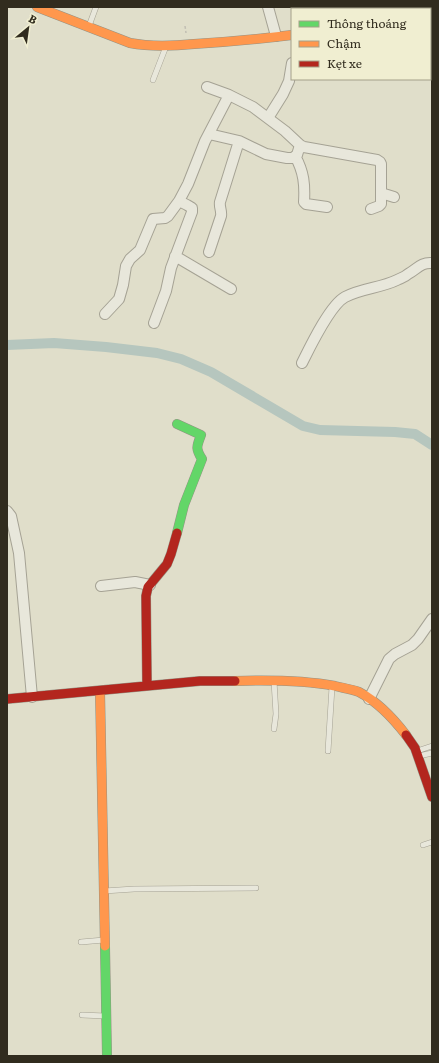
<svg xmlns="http://www.w3.org/2000/svg" width="439" height="1063" font-family="Literata,serif">
<style>
.lines{fill:none;stroke-linecap:round;stroke-linejoin:round}
.canal{stroke:#b6c6be;stroke-width:10}
.lane-casing{stroke:#a5a294;stroke-width:6}
.street-casing{stroke:#a5a294;stroke-width:12}
.fast-casing{stroke:#949284;stroke-width:10}
.slow-casing{stroke:#949284;stroke-width:10}
.jam-casing{stroke:#949284;stroke-width:10}
.path{stroke:#c1bfb3;stroke-width:1.5;stroke-dasharray:3 2;stroke-linecap:butt}
.lane{stroke:#e8e7db;stroke-width:5}
.street{stroke:#e8e7db;stroke-width:10}
.fast{stroke:#63d668;stroke-width:9}
.slow{stroke:#ff974d;stroke-width:9}
.jam{stroke:#b3261e;stroke-width:9}
</style>
<rect width="100%" height="100%" fill="#e0deca"/>
<g class="lines">
<path class="canal" d="M7 345 54 343 106 347 157 353 181 359 211 372 303 426 320 430 395 432 415 434 432 445"/>
<defs>
<path id="lane" d="M89 26 96 7
M153 80 165 49
M274 681 276 714 274 729
M328 751 332 687
M417 751 432 746
M419 756 432 753
M423 845 432 842
M104 891 134 889 256 888
M81 942 104 940
M82 1015 105 1016"/>
<path id="street" d="M268 7 276 36
M411 9 414 7
M207 87 229 95 253 107 285 131 300 145 304 147 377 160 380 162 381 164V204L379 206 371 209
M268 118 283 94 289 81 292 63
M209 134 239 141 266 154 287 158H293L297 155 300 145
M295 156C304 172 305 185 304 202L306 204 327 207
M381 193 394 197
M209 252 221 216C222 211 219 207 220 202L239 141
M175 256 231 289
M105 314 119 299 123 285 126 266 130 259 140 250 153 219 165 218 168 216 179 201 188 184 205 141 229 95
M154 323 166 291 171 268 192 212V208L187 205 179 201
M302 363C310 347 330 305 345 297 362 288 381 288 397 280 401 278 405 277 408 274 417 269 421 262 432 263
M7 511 11 516 19 553 32 697
M101 586 135 582 150 585
M369 699 389 659 395 654 412 645 418 639 432 619"/>
<path id="fast" d="M177 533 184 505 202 459C195 448 197 446 201 435L177 424
M105 946 107 1056"/>
<path id="slow" d="M37 7 130 43C151 47 173 46 194 44 227 42 259 39 292 35
M235 681C268 680 302 680 335 686 343 688 351 689 359 692 378 702 393 718 406 735
M100 691 105 946"/>
<path id="jam" d="M147 686 146 596 148 587 167 564 171 554 177 533
M7 699 200 681H235
M406 735 415 748 432 797"/>
</defs>
<use href="#lane" class="lane-casing"/>
<use href="#street" class="street-casing"/>
<use href="#fast" class="fast-casing"/>
<use href="#slow" class="slow-casing"/>
<use href="#jam" class="jam-casing"/>
<path class="path" d="M185 26 186 33"/>
<use href="#lane" class="lane"/>
<use href="#street" class="street"/>
<use href="#fast" class="fast"/>
<use href="#slow" class="slow"/>
<use href="#jam" class="jam"/>
</g>
<rect width="439" height="1063" fill="none" stroke="#312c1e" stroke-width="16"/>
<rect x="291" y="8" width="140" height="72" fill="#f0eed1" stroke="#a4a089"/>
<rect x="299" y="21" width="20" height="6" fill="#63d668" stroke="#a4a089"/>
<text x="327" y="28" font-size="12" fill="#312c1e">Thông thoáng</text>
<rect x="299" y="41" width="20" height="6" fill="#ff974d" stroke="#a4a089"/>
<text x="327" y="48" font-size="12" fill="#312c1e">Chậm</text>
<rect x="299" y="61" width="20" height="6" fill="#b3261e" stroke="#a4a089"/>
<text x="327" y="68" font-size="12" fill="#312c1e">Kẹt xe</text>
<g transform="translate(28 28) rotate(29)" stroke="#f0eed1" stroke-width="3" paint-order="stroke">
<path d="M0-3L7 15L0 10L-7 15Z" fill="#312c1e"/>
<text y="-6" font-size="11" font-weight="bold" text-anchor="middle" fill="#312c1e">B</text>
</g>
</svg>
